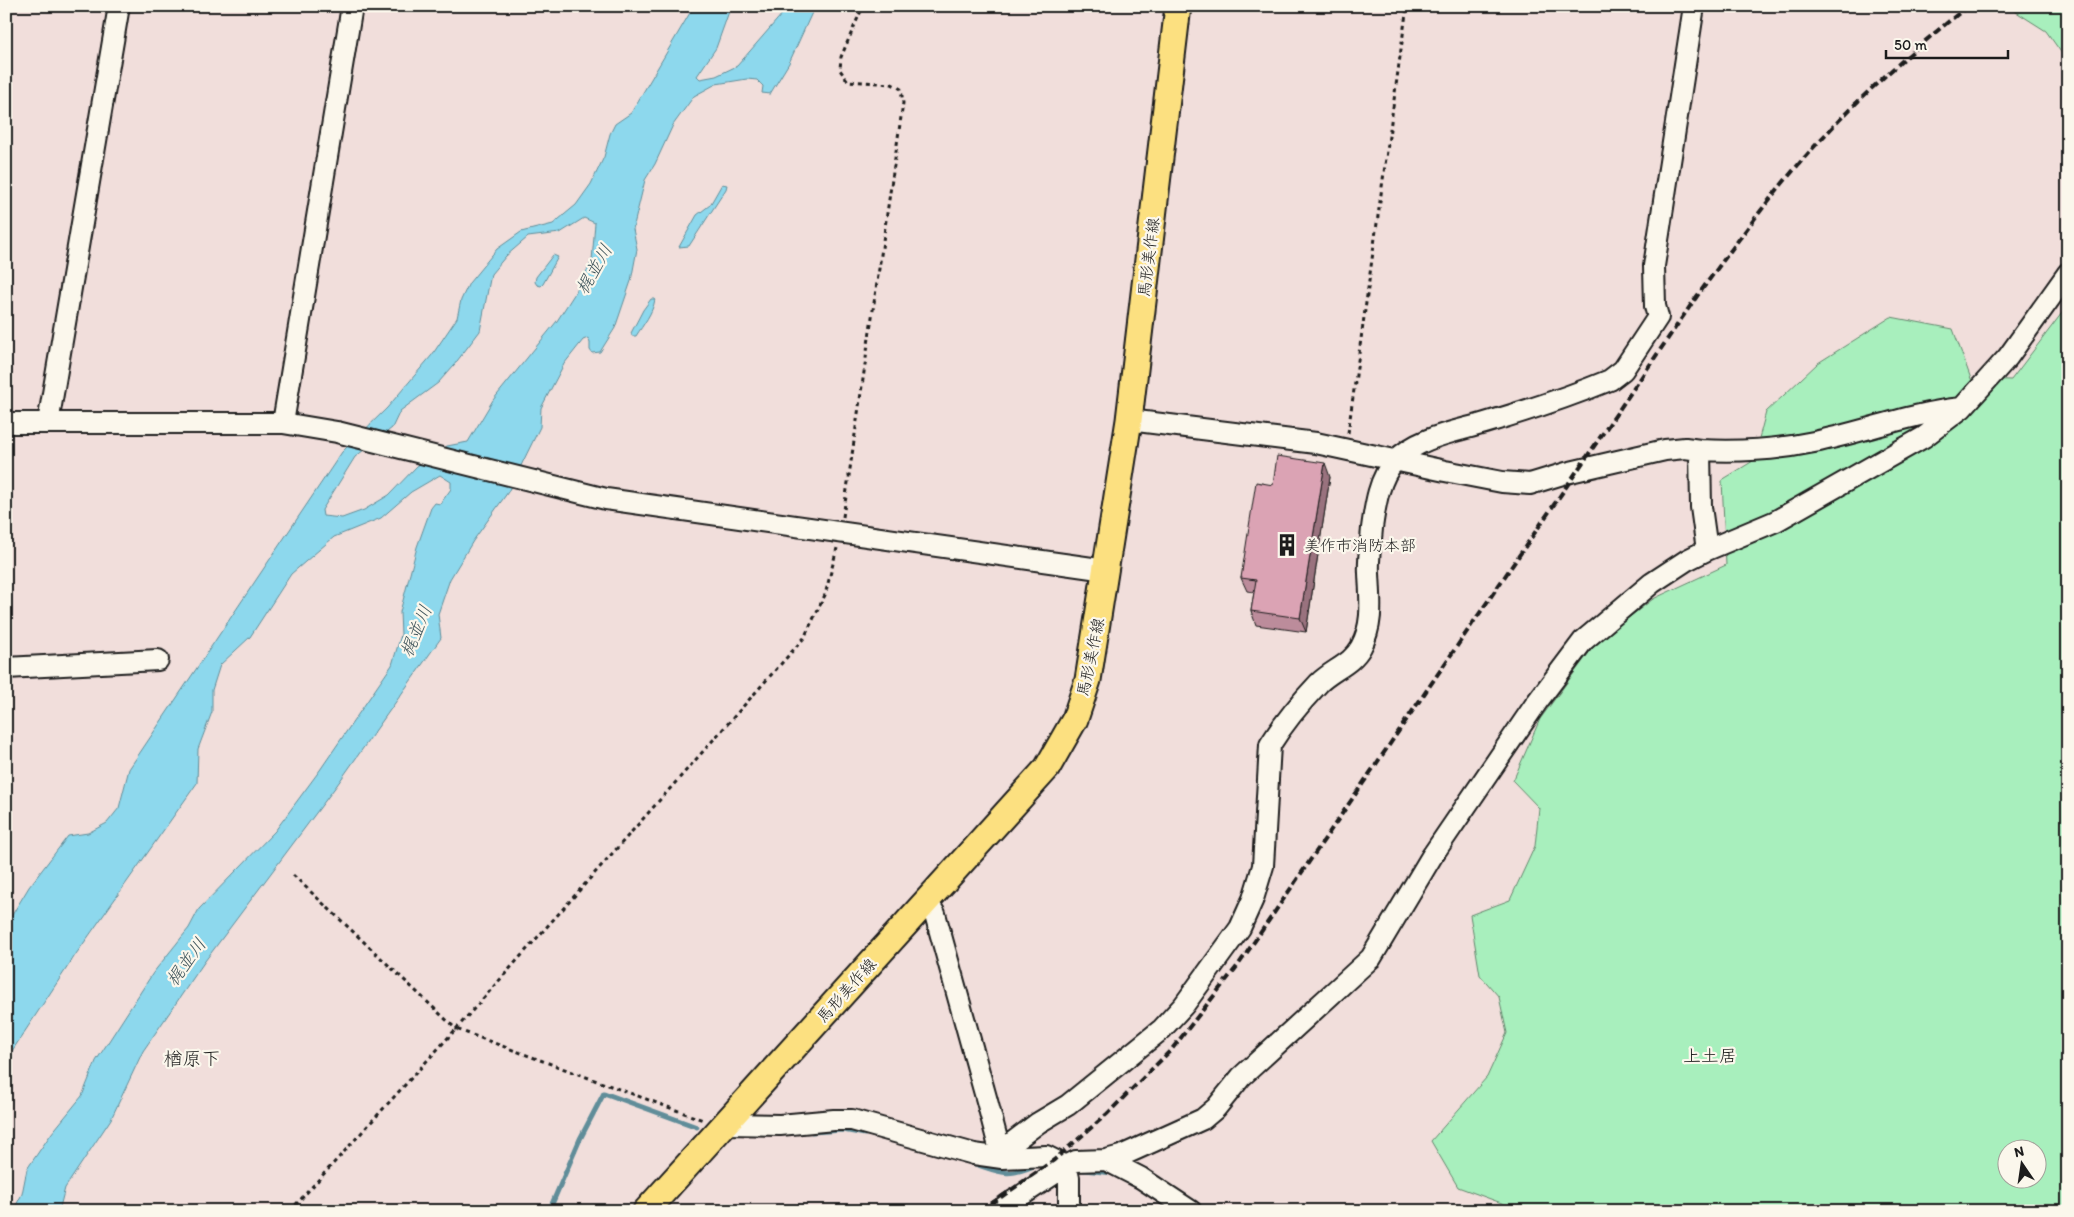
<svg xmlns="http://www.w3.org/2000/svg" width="2074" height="1217" font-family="Itim,'Klee One',sans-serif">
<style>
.green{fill:#a8efbd;stroke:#62866c;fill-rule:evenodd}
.water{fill:#8dd8ed;stroke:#608d99;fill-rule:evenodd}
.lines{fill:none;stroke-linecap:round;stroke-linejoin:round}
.stream{stroke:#608d99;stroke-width:5}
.minor-casing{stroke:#1c1c1c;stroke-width:24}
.major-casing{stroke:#1c1c1c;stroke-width:29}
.path{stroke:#1c1c1c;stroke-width:3;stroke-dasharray:4 4;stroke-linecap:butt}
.minor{stroke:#fbf7ec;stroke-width:20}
.major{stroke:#fce080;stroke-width:25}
.rail{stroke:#1c1c1c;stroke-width:4;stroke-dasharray:8 4;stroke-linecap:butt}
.wall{fill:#bc8c9b;stroke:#1c1c1c}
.shaded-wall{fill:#99727e;stroke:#1c1c1c}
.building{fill:#dba3b4;stroke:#1c1c1c}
.labels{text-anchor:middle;stroke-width:4.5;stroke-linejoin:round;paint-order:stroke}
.street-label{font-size:16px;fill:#1c1c1c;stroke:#fbf7ec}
.poi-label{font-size:16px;fill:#1c1c1c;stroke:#fbf7ec;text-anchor:start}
.water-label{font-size:18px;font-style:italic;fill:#3e545b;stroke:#fbf7ec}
.neighbourhood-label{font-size:18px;fill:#1c1c1c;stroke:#fbf7ec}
.quarter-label{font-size:19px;fill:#1c1c1c;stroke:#fbf7ec}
</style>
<rect width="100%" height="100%" fill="#f1dedb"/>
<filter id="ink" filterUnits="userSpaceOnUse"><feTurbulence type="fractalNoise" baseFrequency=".02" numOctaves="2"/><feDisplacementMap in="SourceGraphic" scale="10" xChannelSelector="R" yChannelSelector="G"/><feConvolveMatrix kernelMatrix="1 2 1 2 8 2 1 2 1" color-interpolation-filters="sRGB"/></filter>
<g filter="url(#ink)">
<path class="green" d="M2014 6H2068V62L2046 31 2013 10Z
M2068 305V1211H1523L1458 1187 1431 1141 1487 1077 1507 1033 1499 997 1480 975 1470 915 1510 900 1535 846 1539 808 1513 781 1540 719 1597 642 1653 599 1726 565 1722 480 1753 461 1766 412 1818 363 1891 317 1953 329 1971 379 2011 380ZM2006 1150H2036V1180H2006Z"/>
<path class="water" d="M694 6H731L716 48 697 76 700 79 716 76 737 66 783 13 786 6H815L789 63 770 94 762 93 763 86 757 80 747 79 716 84 694 96 673 125 655 164 645 180 633 229 637 249 631 281 615 328 600 352 592 353 590 350V343L588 338 583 340 564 364 541 408 540 427 508 492 473 541 450 579 438 614 441 638 337 785 205 961 143 1051 111 1119 65 1188 59 1211H13L22 1194 27 1169 51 1134 82 1096 96 1061 153 973 189 928 199 909 275 831 320 770 392 665 401 635 400 612 417 547 431 508 435 503 440 504 451 489V482L440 475 411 492 381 518 334 537 291 574 250 637 220 665 212 690V712L198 749 197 783 76 954 6 1060V925L29 887 68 836 88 833 107 823 119 808 129 769 342 452 387 408 432 355 457 318 461 300 469 283 497 249 521 232 553 224 576 205 591 184 604 157 610 134 615 124 631 113ZM584 218 595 223 592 261 575 293 557 321 493 400 468 442 447 446 417 466 389 495 364 510 342 518 323 516 322 510 355 457 392 428 400 411 438 383 454 365 480 331 491 274 506 256 528 237 560 233Z
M722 184 727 185 726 189 689 246 679 247 697 215 710 205Z
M553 255 558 257 543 284 541 286 537 285 535 282 536 277Z
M651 299H655C653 313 643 325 636 336H632L631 333 643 310Z"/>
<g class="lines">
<path class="stream" d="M812 1132 843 1130 865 1134
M972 1163C1001 1172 1005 1178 1034 1166
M1084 1170 1113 1173
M549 1211 580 1139 604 1093 697 1127"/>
<defs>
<path id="minor" d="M1129 420 1316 443 1445 471 1502 482 1530 484 1566 473 1665 450 1685 448 1700 450
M6 423H283L337 432 606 499 1106 570
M48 423 119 6
M283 423 352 6
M1707 550 1776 521 1924 437 1962 408 2008 357 2068 273
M6 668 158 660
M927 901 935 914 987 1101 1002 1158
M725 1124 780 1125 834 1120H852L974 1154 1002 1158 1046 1156 1066 1166 1069 1178V1211
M1002 1158 1013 1142 1038 1123 1068 1105 1162 1029 1184 1005 1240 928 1253 899 1263 866 1270 745C1283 724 1301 702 1319 683 1332 670 1352 664 1361 647 1374 623 1370 599 1369 573 1368 558 1371 543 1372 528 1375 506 1379 477 1395 461 1418 437 1455 432 1485 423 1526 411 1571 396 1610 380L1623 370 1658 317 1655 306 1654 266 1694 6
M1106 1160 1141 1178 1191 1211
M998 1211 1066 1166 1076 1161 1106 1160 1121 1156 1203 1119 1216 1108 1241 1077 1371 958 1432 856 1537 702 1583 641 1652 583 1687 560 1707 550 1701 507 1700 450C1739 452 1776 450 1814 442 1864 432 1911 413 1962 408"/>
<path id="major" d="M646 1211 1047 768 1075 719 1088 680 1129 420 1178 6"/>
</defs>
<use href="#minor" class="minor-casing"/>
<use href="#major" class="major-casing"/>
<path class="path" d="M1348 433 1407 6
M843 517 903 103 901 89 892 84 848 81 840 70 841 57 863 6
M293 875 456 1029 804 638 825 595 837 548
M290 1211 456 1029 703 1120"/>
<use href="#minor" class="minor"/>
<use href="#major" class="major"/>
<path class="rail" d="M981 1211 1054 1160 1107 1114 1172 1049 1239 964 1695 299C1737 242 1778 184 1827 133 1870 87 1919 45 1968 6"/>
</g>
<path class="wall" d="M1330 477 1306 632 1256 625 1251 611 1254 592 1247 591 1241 578 1273 485Z"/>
<path class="shaded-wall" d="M1325 463 1330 477 1306 632 1300 618Z"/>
<path class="building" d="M1277 456 1325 463 1300 618 1251 611 1256 580 1241 578 1256 482 1273 485Z"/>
</g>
<defs>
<symbol id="building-bare" viewBox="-9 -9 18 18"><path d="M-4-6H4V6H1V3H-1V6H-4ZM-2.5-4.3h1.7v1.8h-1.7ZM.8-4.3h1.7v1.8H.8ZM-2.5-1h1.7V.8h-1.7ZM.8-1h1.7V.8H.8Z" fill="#1c1c1c" stroke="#fbf7ec" stroke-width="2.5" paint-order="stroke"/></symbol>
</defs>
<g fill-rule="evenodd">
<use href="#building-bare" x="1271" y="529" width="32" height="32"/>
</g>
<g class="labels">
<g class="street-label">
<text transform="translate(1148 257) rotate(-83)" y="6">馬形美作線</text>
<text transform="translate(1090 657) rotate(-78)" y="6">馬形美作線</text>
<text transform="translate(846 990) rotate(-48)" y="6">馬形美作線</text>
</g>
<g class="poi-label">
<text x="1304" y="551">美作市消防本部</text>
</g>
<g class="water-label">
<text transform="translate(594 269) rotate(-60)" y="6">梶並川</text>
<text transform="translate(416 631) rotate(-67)" y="6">梶並川</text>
<text transform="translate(186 962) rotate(-54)" y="6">梶並川</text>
</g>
<g class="neighbourhood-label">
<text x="1710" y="1062">上土居</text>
</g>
<g class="quarter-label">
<text x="192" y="1065">楢原下</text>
</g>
</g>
<rect width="2074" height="1217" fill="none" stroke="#fbf7ec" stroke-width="25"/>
<rect x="12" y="12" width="2049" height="1192" fill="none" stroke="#1c1c1c" stroke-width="2" filter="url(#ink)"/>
<g transform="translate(2022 1164) rotate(347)"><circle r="24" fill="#fbf7ec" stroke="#a29f99"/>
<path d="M0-4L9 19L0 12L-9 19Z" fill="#1c1c1c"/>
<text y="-8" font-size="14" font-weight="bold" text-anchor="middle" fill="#1c1c1c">N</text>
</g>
<path d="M1886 50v8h122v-8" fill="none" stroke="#1c1c1c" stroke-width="2.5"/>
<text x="1894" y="50" font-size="15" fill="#1c1c1c" stroke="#fbf7ec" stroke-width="4" paint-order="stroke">50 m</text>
</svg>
